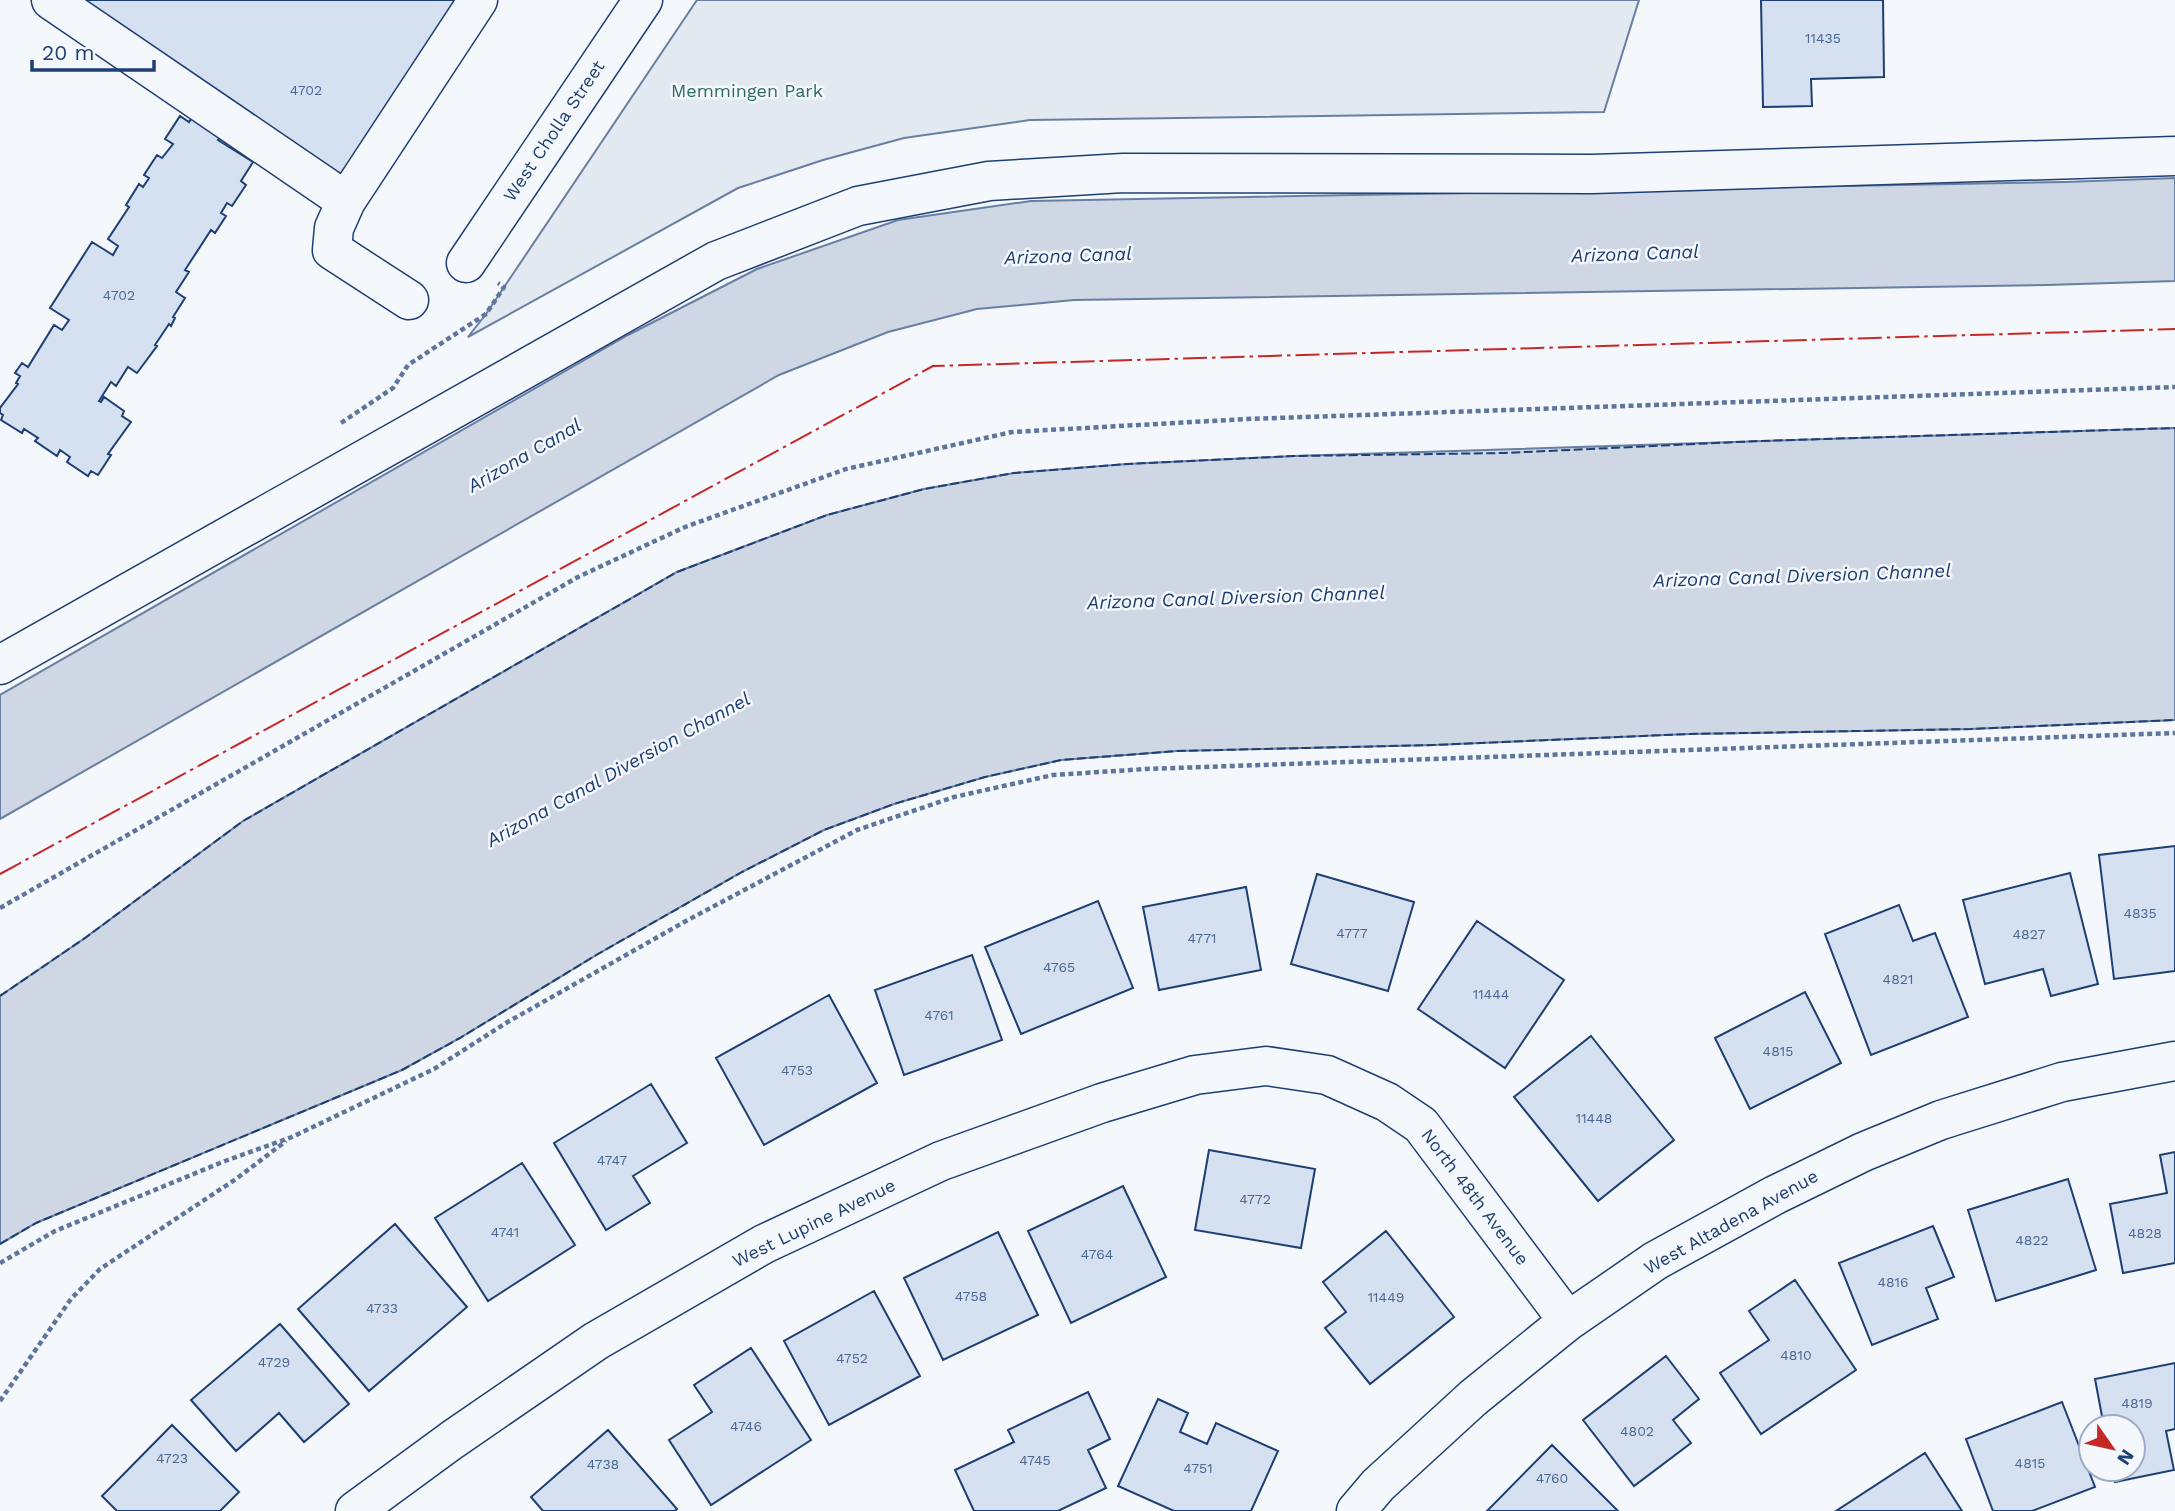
<svg xmlns="http://www.w3.org/2000/svg" width="2175" height="1511" font-family="'Work Sans',sans-serif">
<style>
.green{fill:#e3e9f0;stroke:#687fa3;stroke-width:2}
.water{fill:#cfd7e4;stroke:#687fa3;stroke-width:2}
.building{fill:#d5e0f0;stroke:#1d3f73;stroke-width:2}
.lines{fill:none;stroke-linecap:round;stroke-linejoin:round}
.minor-casing{stroke:#1d3f73;stroke-width:41}
.path{stroke:#5e769c;stroke-width:4.5;stroke-dasharray:5 3.5;stroke-linecap:butt}
.minor{stroke:#f4f7fb;stroke-width:38}
.fence{stroke:#1d3f73;stroke-width:2;stroke-dasharray:9 3.5;stroke-linecap:butt}
.power{stroke:#c62828;stroke-width:2;stroke-dasharray:24 5 3.5 5;stroke-linecap:butt}
.labels{text-anchor:middle;stroke-width:5;stroke-linejoin:round;paint-order:stroke}
.number-label{font-size:14px;fill:#4b6792}
.park-label{font-size:18px;fill:#2c6c60;stroke:#f4f7fb}
.street-label{font-size:18px;fill:#1d3f73;stroke:#f4f7fb}
.water-label{font-size:19px;font-style:italic;fill:#1d3f73;stroke:#f4f7fb}
</style>
<rect width="100%" height="100%" fill="#f4f7fb"/>
<path class="green" d="M697 0H1639L1604 112 1030 120 904 138 823 160 738 188 468 337 486 314Z"/>
<path class="water" d="M2175 178V281L2047 285 1074 300 977 309 888 332 779 375 0 819V695L628 335 757 269 898 220 1031 201 2065 182Z
M2175 428V720L1971 729 1689 734 1434 745 1177 751 1061 760 985 777 894 804 824 830 742 872 598 954 460 1038 402 1070 36 1223 0 1244V996L85 938 243 821 677 572 827 515 924 489 1014 473 1127 464 1294 456Z"/>
<path class="building" d="M76 0H465L342 180Z
M1761 0H1883L1884 77 1811 79 1812 106 1763 107Z
M180 116 189 122 193 116 222 135 218 140 253 162 241 181 246 185 232 206 227 203 221 213 226 216 215 233 211 230 185 270 189 272 176 292 185 298 173 317 175 318 171 326 169 324 155 345 157 346 137 373 128 367 116 386 111 382 99 401 101 402 104 397 124 411 122 416 131 422 108 454 111 455 98 475 91 471 88 476 67 462 70 457 60 450 57 456 35 441 38 438 24 429 22 433 1 420 3 415 0 413V408L18 384 16 383 20 376 15 373 22 363 28 367 54 325 62 330 69 320 50 308 92 242 113 255 118 246 108 239 129 207 126 205 139 184 143 187 149 178 144 175 157 155 162 158 173 144 165 139Z
M2175 846V971L2114 979 2099 855Z
M2070 873 2098 984 2051 996 2043 969 1985 984 1963 900Z
M1317 874 1414 902 1388 991 1291 964Z
M1246 887 1261 970 1159 990 1143 907Z
M1098 901 1133 988 1021 1034 985 947Z
M1899 905 1913 941 1935 933 1968 1017 1871 1055 1825 934Z
M1477 921 1564 980 1505 1068 1418 1009Z
M972 955 1002 1040 904 1075 875 990Z
M1805 992 1841 1063 1750 1109 1715 1038Z
M829 995 877 1083 764 1145 716 1058Z
M1591 1036 1674 1140 1598 1201 1514 1097Z
M651 1084 687 1143 633 1176 650 1203 606 1230 554 1143Z
M1209 1150 1315 1169 1301 1248 1195 1230Z
M2175 1152V1263L2123 1273 2110 1204 2167 1193 2160 1155Z
M522 1163 575 1245 488 1301 435 1218Z
M2068 1179 2096 1270 1996 1301 1968 1210Z
M1123 1186 1166 1277 1071 1323 1028 1231Z
M395 1224 467 1307 369 1391 298 1309Z
M1933 1226 1954 1277 1926 1288 1938 1319 1872 1345 1839 1263Z
M1386 1231 1454 1317 1370 1384 1325 1328 1346 1312 1323 1282Z
M998 1232 1038 1315 943 1360 904 1278Z
M1795 1280 1856 1370 1761 1434 1720 1373 1769 1340 1749 1311Z
M874 1291 920 1376 829 1425 784 1341Z
M280 1324 349 1404 304 1442 279 1413 236 1451 191 1400Z
M751 1348 811 1440 711 1505 669 1440 712 1412 694 1385Z
M1666 1356 1699 1399 1673 1420 1691 1443 1634 1486 1583 1420Z
M2175 1363V1429L2166 1431 2174 1470 2115 1482 2113 1469H2133V1427H2104L2095 1379Z
M1088 1392 1110 1439 1088 1450 1106 1488 1058 1511H974L955 1470 1014 1442 1008 1430Z
M1158 1399 1188 1413 1180 1432 1207 1444 1216 1423 1278 1451 1251 1511H1174L1118 1486Z
M2062 1402 2095 1487 2032 1511H1993L1966 1439Z
M172 1425 239 1492 220 1511H117L102 1496Z
M608 1430 677 1509 675 1511H543L531 1497Z
M1552 1445 1618 1511H1487Z
M1925 1453 1962 1511H1836Z"/>
<g class="lines">
<defs>
<path id="minor" d="M51 0 346 201
M466 263 643 0
M409 300 332 250 334 228 346 201 478 0
M0 665 716 261 858 206 989 181 1123 173 1592 174 2175 156
M355 1511 452 1440 596 1341 764 1244 941 1161 1102 1103 1195 1075 1266 1066 1327 1075 1387 1102 1421 1125 1568 1321
M1356 1511 1378 1485 1473 1398 1568 1321 1655 1261 1775 1195 1863 1152 1941 1120 2062 1082 2175 1061"/>
</defs>
<use href="#minor" class="minor-casing"/>
<path class="path" d="M341 423 393 388 408 365 486 314 504 287 498 283
M0 908 578 577 685 527 846 469 1012 432 1247 419 2175 387
M0 1263 55 1231 225 1161 292 1137 434 1069 506 1023 686 921 857 830 954 797 1053 775 1146 769 2175 733
M0 1401 71 1299 100 1269 236 1179 286 1141"/>
<use href="#minor" class="minor"/>
<path class="fence" d="M0 996 85 938 243 821 677 572 827 515 924 489 1014 473 1127 464 1294 456 1505 453 1759 441 2175 428
M0 1244 36 1223 402 1070 460 1038 598 954 742 872 824 830 894 804 985 777 1061 760 1177 751 1434 745 1689 734 1971 729 2175 720"/>
<path class="power" d="M0 874 933 366 2175 329"/>
</g>
<g class="labels">
<g class="number-label">
<text x="1823" y="43">11435</text>
<text x="306" y="95">4702</text>
<text x="119" y="300">4702</text>
<text x="2140" y="918">4835</text>
<text x="1352" y="938">4777</text>
<text x="2029" y="939">4827</text>
<text x="1202" y="943">4771</text>
<text x="1059" y="972">4765</text>
<text x="1898" y="984">4821</text>
<text x="1491" y="999">11444</text>
<text x="939" y="1020">4761</text>
<text x="1778" y="1056">4815</text>
<text x="797" y="1075">4753</text>
<text x="1594" y="1123">11448</text>
<text x="612" y="1165">4747</text>
<text x="1255" y="1204">4772</text>
<text x="505" y="1237">4741</text>
<text x="2145" y="1238">4828</text>
<text x="2032" y="1245">4822</text>
<text x="1097" y="1259">4764</text>
<text x="1893" y="1287">4816</text>
<text x="971" y="1301">4758</text>
<text x="1386" y="1302">11449</text>
<text x="382" y="1313">4733</text>
<text x="1796" y="1360">4810</text>
<text x="852" y="1363">4752</text>
<text x="274" y="1367">4729</text>
<text x="2137" y="1408">4819</text>
<text x="746" y="1431">4746</text>
<text x="1637" y="1436">4802</text>
<text x="172" y="1463">4723</text>
<text x="1035" y="1465">4745</text>
<text x="2030" y="1468">4815</text>
<text x="603" y="1469">4738</text>
<text x="1198" y="1473">4751</text>
<text x="1552" y="1483">4760</text>
</g>
<g class="park-label">
<text x="747" y="97">Memmingen Park</text>
</g>
<g class="street-label">
<text transform="translate(554 131) rotate(-56)" y="6">West Cholla Street</text>
<text transform="translate(1475 1197) rotate(53)" y="6">North 48th Avenue</text>
<text transform="translate(1731 1222) rotate(-29)" y="6">West Altadena Avenue</text>
<text transform="translate(814 1223) rotate(-26)" y="6">West Lupine Avenue</text>
</g>
<g class="water-label">
<text transform="translate(1635 253) rotate(-2)" y="7">Arizona Canal</text>
<text transform="translate(1068 255) rotate(-2)" y="7">Arizona Canal</text>
<text transform="translate(524 455) rotate(-30)" y="7">Arizona Canal</text>
<text transform="translate(1802 575) rotate(-2)" y="7">Arizona Canal Diversion Channel</text>
<text transform="translate(1236 597) rotate(-2)" y="7">Arizona Canal Diversion Channel</text>
<text transform="translate(618 769) rotate(-29)" y="7">Arizona Canal Diversion Channel</text>
</g>
</g>
<g transform="translate(2112 1448) rotate(124)"><circle r="33" fill="#f4f7fb" stroke="#9eadc5" stroke-width="2"/>
<path d="M0-5L12 26L0 18L-12 26Z" fill="#c62828"/>
<text y="-10" font-size="19" font-weight="bold" text-anchor="middle" fill="#1d3f73">N</text>
</g>
<path d="M32 60v10h122v-10" fill="none" stroke="#1d3f73" stroke-width="3.5"/>
<text x="42" y="60" font-size="21" fill="#1d3f73" stroke="#f4f7fb" stroke-width="5" paint-order="stroke">20 m</text>
</svg>
